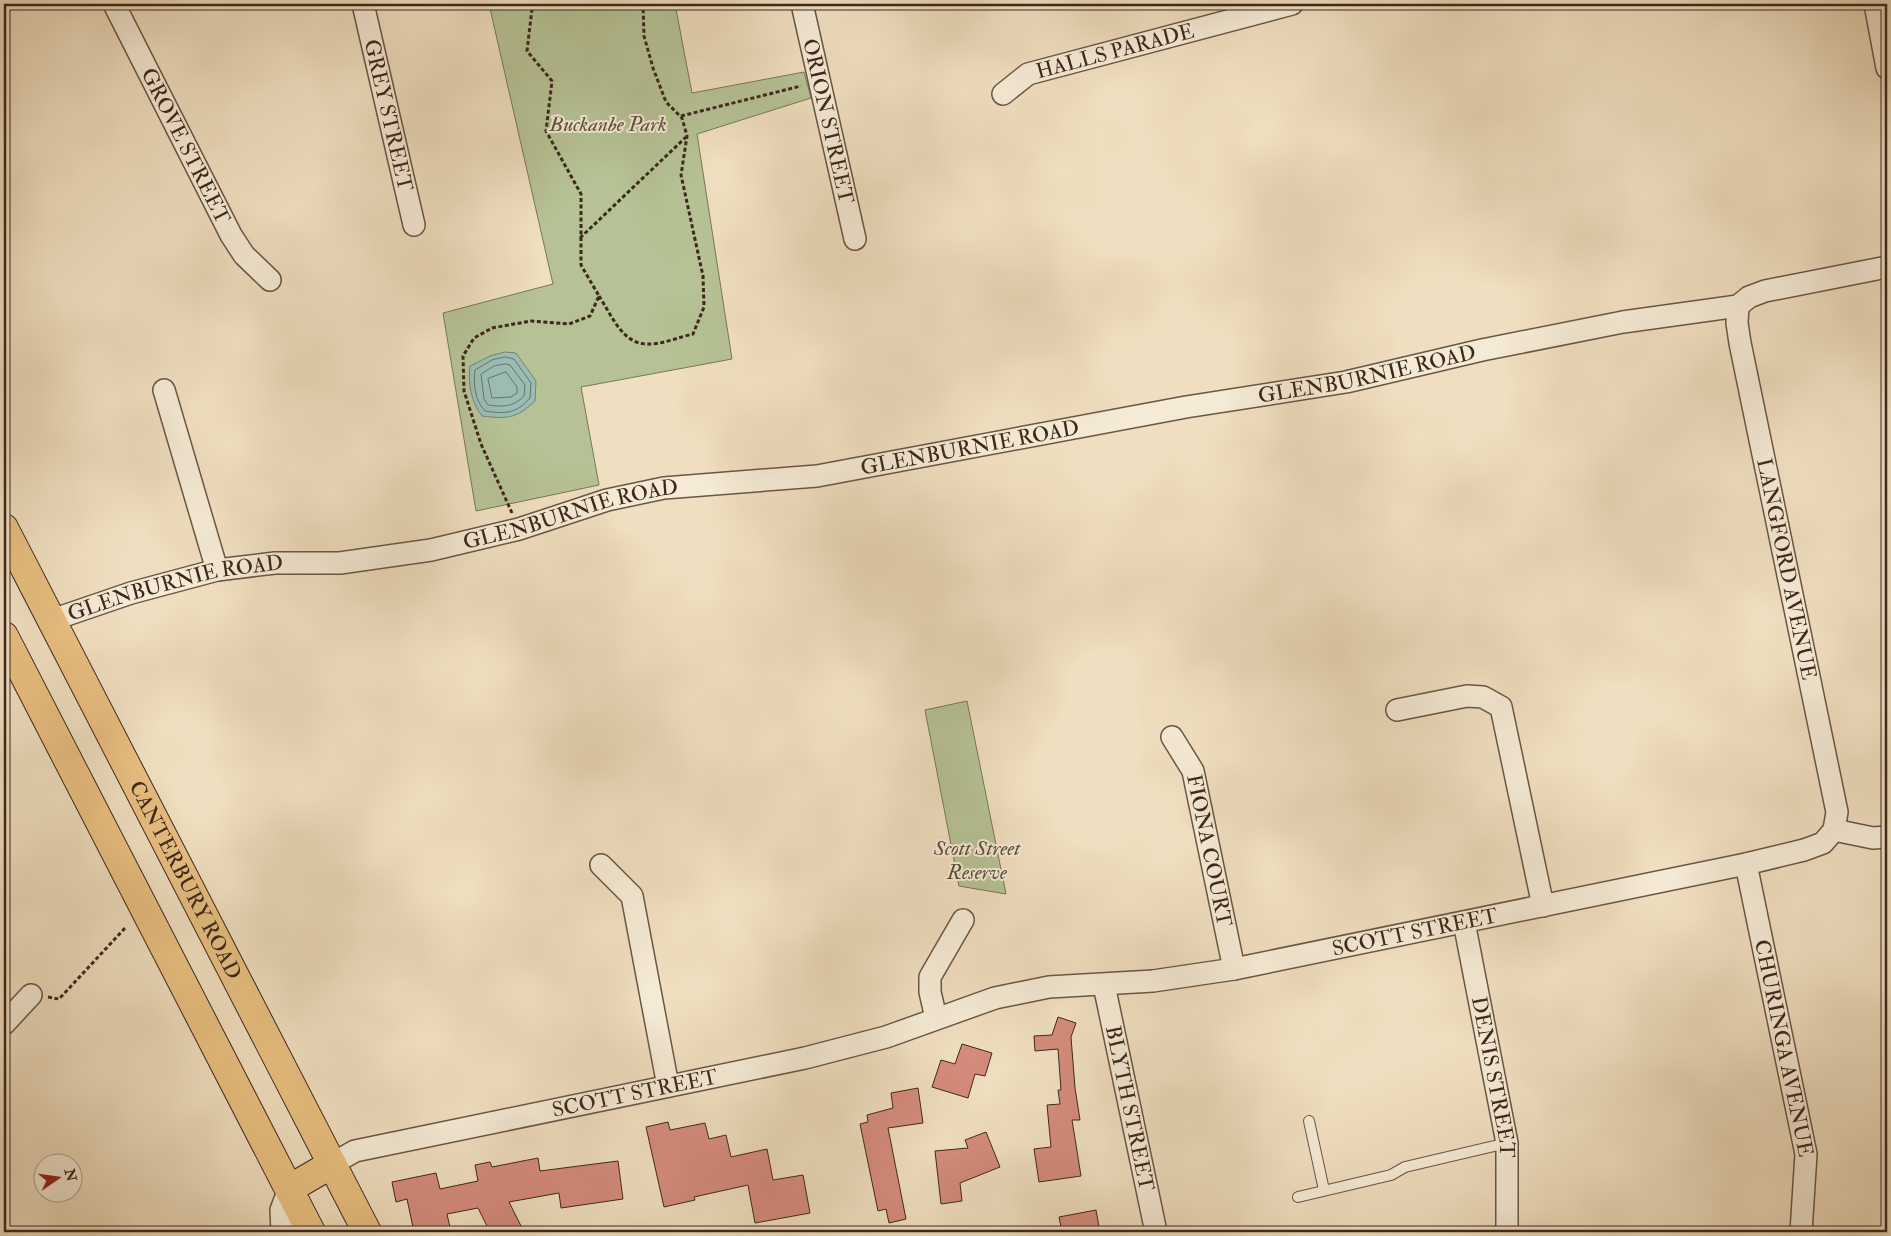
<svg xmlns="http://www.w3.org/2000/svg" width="1891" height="1236" font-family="'IM FELL Double Pica',serif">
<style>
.green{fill:#b6c295;stroke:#7a7559}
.water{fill:#9abcb3;stroke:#758177}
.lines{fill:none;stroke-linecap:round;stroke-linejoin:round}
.shore{stroke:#6c7268;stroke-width:1}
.building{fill:#d58b7c;stroke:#3d281d}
.lane-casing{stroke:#6a5646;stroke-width:12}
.street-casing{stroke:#6a5646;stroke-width:24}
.primary-casing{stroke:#3d281d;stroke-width:30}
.path{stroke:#3d281d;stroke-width:3;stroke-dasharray:4 2.5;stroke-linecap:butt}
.lane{stroke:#f5ead5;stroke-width:10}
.street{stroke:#f5ead5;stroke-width:21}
.primary{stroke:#e8bf80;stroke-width:28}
.labels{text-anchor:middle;stroke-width:4;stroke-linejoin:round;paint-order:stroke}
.street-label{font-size:21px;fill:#3d281d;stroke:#f5ead5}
.park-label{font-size:21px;font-style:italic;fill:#5b4e3b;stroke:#f5ead5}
</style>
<rect width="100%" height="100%" fill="#efdebf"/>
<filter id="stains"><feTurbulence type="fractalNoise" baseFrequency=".004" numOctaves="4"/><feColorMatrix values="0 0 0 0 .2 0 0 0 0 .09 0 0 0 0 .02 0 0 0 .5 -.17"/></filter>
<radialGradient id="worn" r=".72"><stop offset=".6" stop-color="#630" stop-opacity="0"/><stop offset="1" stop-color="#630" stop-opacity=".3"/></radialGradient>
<path class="green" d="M489 4H675L692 93 804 72 811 98 697 134 732 359 581 387 599 485 476 511 443 313 553 284Z
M967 701 1006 894 959 886 925 710Z"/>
<path class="water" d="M505 352 516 353 536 381 535 401C516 419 507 419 482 416 471 401 468 385 470 366L490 356Z"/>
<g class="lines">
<path class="shore" d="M505 357 514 359 531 383 530 398C516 414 505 414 485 411 475 401 473 384 475 370L492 360Z
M506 364 510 365 525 385 524 396C513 407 503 407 488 405L484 399 481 374 494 366Z
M506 372 517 387V393L511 397 492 398 488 379Z"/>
</g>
<path class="building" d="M1058 1017 1076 1023 1071 1037 1075 1088 1080 1120H1072L1081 1176 1039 1182 1034 1149 1051 1147 1047 1105 1060 1104 1058 1090H1061L1058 1049 1035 1051 1034 1036 1052 1035Z
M962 1044 992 1053 985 1076 975 1074 968 1098 932 1087 941 1060 955 1064Z
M918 1088 923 1123 888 1128 906 1219 889 1223 886 1209 878 1211 860 1124 868 1122 867 1115 893 1108 891 1093Z
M668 1122 670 1130 705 1123 709 1139 726 1135 731 1157 767 1149 773 1180 803 1175 810 1213 755 1223 748 1185 694 1197 695 1200 664 1207 646 1127Z
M986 1132 1000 1167 960 1183 962 1201 941 1204 935 1151 968 1148 965 1140Z
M538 1158 540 1171 618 1161 623 1199 561 1208 559 1193 509 1202 524 1232H490L478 1208 447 1214 451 1232H414L407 1199 396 1202 392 1182 436 1173 440 1189 478 1181 475 1165 490 1162 492 1167Z
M1096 1210 1100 1232H1062L1059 1217Z"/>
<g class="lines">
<defs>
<path id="lane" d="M1309 1121 1324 1190
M1298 1197 1391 1175 1405 1167 1507 1143"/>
<g id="street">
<path id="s1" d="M114 4 231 235 244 255 270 280"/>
<path id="s2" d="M363 4 414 225"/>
<path id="s3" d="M802 4 855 239"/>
<path d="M1875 4 1887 68"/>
<path id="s4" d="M1003 94 1028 74 1292 4"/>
<path id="s5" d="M1738 306 1737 323 1740 343 1837 812 1834 830"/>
<path d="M164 390 217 570"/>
<path id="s6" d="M52 620 131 593 217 570 275 563H340L431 550 519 529 607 500 664 488 817 476 1186 407 1346 382 1482 350 1623 322 1738 306 1749 297 1765 291 1887 267"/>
<path d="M1397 710 1467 696 1483 697 1501 707 1543 906"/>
<path id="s7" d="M1172 737 1193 771 1234 969"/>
<path d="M1834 830 1873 838 1887 837"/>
<path id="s8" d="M1746 864 1806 1154 1801 1232"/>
<path d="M601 865 632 896 668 1086"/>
<path id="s9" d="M1464 922 1507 1143V1232"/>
<path id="s10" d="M1104 985 1156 1232"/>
<path d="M936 1018 930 992V977L963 920"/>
<path d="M4 1024 31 995"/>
<path id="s11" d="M332 1164 355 1151 805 1058 886 1037 995 998 1049 987 1153 981 1234 969 1746 864 1804 850 1823 843 1834 830"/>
<path d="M282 1232 281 1210 289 1189"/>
</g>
<g id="primary">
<path id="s12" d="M4 528 367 1232"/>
<path d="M4 636 311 1232"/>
<path d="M289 1189 332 1164"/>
</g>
</defs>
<use href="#lane" class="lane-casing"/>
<use href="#street" class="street-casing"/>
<use href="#primary" class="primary-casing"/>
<path class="path" d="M681 116 801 86
M580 238 686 137
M599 296C611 314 622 344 647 344 661 345 679 337 693 334L704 307 703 276 681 175 687 136 682 118 666 102 653 68 644 36 643 4
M512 513 481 444 464 391 463 356 474 338 492 328 531 321 569 324 590 316 599 296 581 265V194L546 131 552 81 527 51 532 9 536 4
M48 997 59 999 126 927"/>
<use href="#lane" class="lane"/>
<use href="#street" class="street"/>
<use href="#primary" class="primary"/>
</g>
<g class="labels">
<g class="street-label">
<text dy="7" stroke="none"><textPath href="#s4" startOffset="122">HALLS PARADE</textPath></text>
<text dy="7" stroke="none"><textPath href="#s2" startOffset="114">GREY STREET</textPath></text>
<text dy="7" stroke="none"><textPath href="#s3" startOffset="120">ORION STREET</textPath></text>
<text dy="7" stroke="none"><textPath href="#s1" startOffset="159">GROVE STREET</textPath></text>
<text dy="7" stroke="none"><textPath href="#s6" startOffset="1342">GLENBURNIE ROAD</textPath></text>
<text dy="7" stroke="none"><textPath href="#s6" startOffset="938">GLENBURNIE ROAD</textPath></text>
<text dy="7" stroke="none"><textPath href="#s6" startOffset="532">GLENBURNIE ROAD</textPath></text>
<text dy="7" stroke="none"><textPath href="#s5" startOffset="268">LANGFORD AVENUE</textPath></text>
<text dy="7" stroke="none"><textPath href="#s6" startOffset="128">GLENBURNIE ROAD</textPath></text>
<text dy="7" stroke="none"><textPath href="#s7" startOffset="121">FIONA COURT</textPath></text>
<text dy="7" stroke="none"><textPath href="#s12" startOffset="396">CANTERBURY ROAD</textPath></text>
<text dy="7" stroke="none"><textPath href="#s11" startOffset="1111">SCOTT STREET</textPath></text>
<text dy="7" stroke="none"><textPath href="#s8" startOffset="188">CHURINGA AVENUE</textPath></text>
<text dy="7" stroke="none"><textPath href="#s9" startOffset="158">DENIS STREET</textPath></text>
<text dy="7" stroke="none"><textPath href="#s11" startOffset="312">SCOTT STREET</textPath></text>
<text dy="7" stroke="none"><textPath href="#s10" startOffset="126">BLYTH STREET</textPath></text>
</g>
<g class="park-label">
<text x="608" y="131">Buckanbe Park</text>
<text x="977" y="855">Scott Street<tspan x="977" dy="24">Reserve</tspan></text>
</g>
</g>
<rect width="1891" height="1236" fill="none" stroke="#efdebf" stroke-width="20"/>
<rect x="5" y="5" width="1881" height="1226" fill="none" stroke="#3d281d" stroke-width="2.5"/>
<rect x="10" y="10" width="1871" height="1216" fill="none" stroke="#3d281d"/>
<g transform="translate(58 1178) rotate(77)"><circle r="24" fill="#f5ead5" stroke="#ab9c8b"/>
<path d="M0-4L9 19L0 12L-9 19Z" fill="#8f2418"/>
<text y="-8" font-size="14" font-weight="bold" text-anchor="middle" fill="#3d281d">N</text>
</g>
<rect width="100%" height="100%" filter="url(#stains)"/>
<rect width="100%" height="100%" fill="url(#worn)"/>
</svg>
